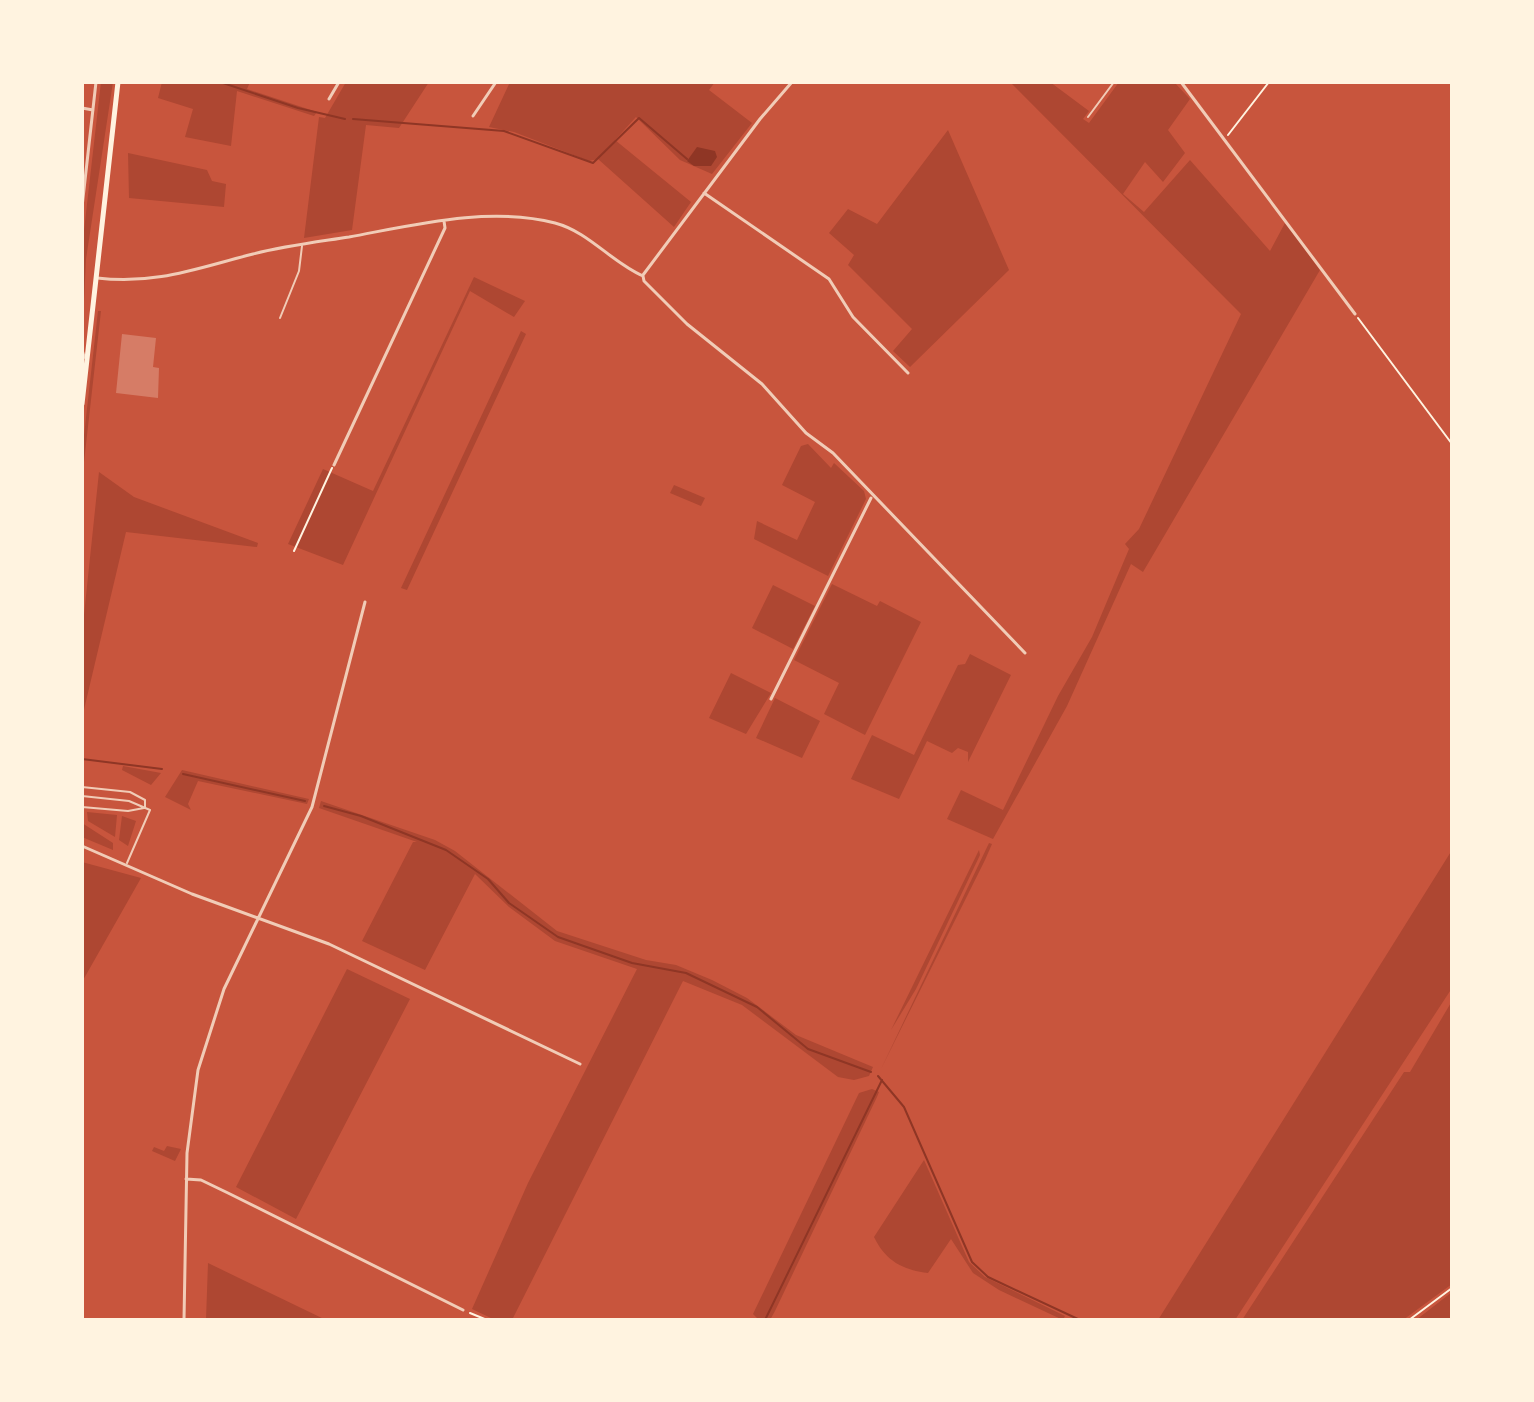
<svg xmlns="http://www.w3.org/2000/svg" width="1534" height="1402" font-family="'Open Sans',sans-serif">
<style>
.green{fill:#ae4732}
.water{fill:#8f3625}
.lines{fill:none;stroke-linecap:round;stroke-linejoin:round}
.stream{stroke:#8f3625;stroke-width:2}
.building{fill:#d67c66}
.path{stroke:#fff3e0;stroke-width:2}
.service{stroke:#f1ccb7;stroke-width:2}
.minor{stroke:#f1ccb7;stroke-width:3}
.secondary{stroke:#fff3e0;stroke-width:5}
</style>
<rect width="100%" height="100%" fill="#c8553d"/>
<path class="green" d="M101 82H113L86 259 84 301 82 248Z
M162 82H250L247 89 317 112 314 116 237 91 231 146 185 137 193 109 158 98Z
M346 82H429L399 128 366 125 352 230 304 238 319 117 325 118Z
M510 82H715L709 90 752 123 712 174 680 160 636 117 615 140 691 202 674 227 598 159 589 161 514 132 489 127Z
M1010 82H1050L1089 111 1083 119 1089 123 1119 82H1174L1190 99 1168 130 1185 153 1163 182 1145 162 1123 194 1144 212 1190 160 1270 251 1285 223 1320 270 1143 572 1131 564 1067 706 993 839 947 819 961 790 1003 810 1058 696 1092 637 1129 549 1125 544 1139 529 1241 314Z
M948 130 1009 270 910 367 893 351 912 329 848 265 854 255 829 233 848 209 877 224Z
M128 153 207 170 212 181 226 184 224 207 129 198Z
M474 277 525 301 514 317 470 291 343 565 288 544 323 469 373 491Z
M98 311H101L84 462 82 453Z
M521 331 526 334 407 590 401 588Z
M808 444 831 468 834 463 864 491 866 499 828 576 754 539 757 521 797 540 815 502 782 485 801 446Z
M99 472 134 497 258 543 257 547 126 532 82 718V634Z
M674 485 705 498 701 506 670 493Z
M832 584 877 606 880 601 921 622 865 735 824 714 839 683 794 660Z
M773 585 815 606 793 649 752 628Z
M970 654 1011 675 968 762V752L958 748 952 753 927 741 899 799 851 779 872 735 914 755 958 665 965 664Z
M731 673 771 693 746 734 709 718Z
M775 698 820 721 802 758 756 738Z
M123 766 161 773 151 785 122 770Z
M182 770 309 799 307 804 198 781 188 804 191 810 165 797Z
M321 801 435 840 455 851 557 931 646 960 676 965 712 980 747 998 796 1035 873 1067 869 1076 854 1080 838 1077 742 1005 683 981 512 1320H495L472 1309 528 1183 637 969 555 941 509 907 475 874 425 970 362 941 413 842H417L319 808Z
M87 812 117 815 115 837 88 821Z
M122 816 136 821 128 846 119 840Z
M82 823 113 843V850L82 837Z
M989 843 992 844 985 860 881 1069Z
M979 850 980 855 916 989 891 1030Z
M1452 850V988L1235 1320H1158Z
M82 862 141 878 82 982Z
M347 969 410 999 296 1219 236 1187Z
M1452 1001V1284L1403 1320H1242L1404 1072H1410Z
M872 1089 879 1092 877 1097 775 1311 770 1320H759L753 1314 859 1093Z
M167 1146 181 1149 175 1161 152 1151 154 1147 164 1151Z
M924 1160 969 1262 985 1277 1065 1316 1063 1320 999 1290 973 1273 951 1239 928 1273C902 1270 885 1260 874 1237Z
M208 1263 326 1320H206Z
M1452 1292V1320H1416Z"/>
<path class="water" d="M697 147 715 151 717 157 711 166H694L687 161Z"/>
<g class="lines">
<path class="stream" d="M220 82 298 108 345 119
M353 119 504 131 593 163 639 118 687 159
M82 759 162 769
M183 774 305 801
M324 806 361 816 446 850 488 879 509 903 558 937 632 963 686 973 757 1007 808 1049 871 1072
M878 1076 904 1107 972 1262 988 1277 1080 1320
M765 1320 882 1080"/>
</g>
<path class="building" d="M122 334 156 338 153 367 159 368 158 398 116 393Z"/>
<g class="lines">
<path class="path" d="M1228 135 1269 82
M1358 318 1452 444
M294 551 332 468
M470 1313 487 1320
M1409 1320 1452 1288"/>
<path class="service" d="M1088 117 1114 82
M280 318 299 271 302 246
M82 348 85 358
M82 787 130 792 145 800V807
M82 796 129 801 150 810 127 863
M82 807 128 811 144 808"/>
<path class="minor" d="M1181 82 1355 314
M329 99 339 82
M82 108 93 110
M473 116 496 82
M704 193 829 279 853 317 908 373
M82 207 96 82
M643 275 760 119 792 82
M643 276 644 281 687 324 762 384 806 433 833 453 1025 653
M97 278C156 285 197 268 253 254 284 246 317 242 349 237 414 225 489 206 555 223 589 232 611 262 643 276
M334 465 445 228 444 221
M771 699 871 498
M82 846 192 894 329 944 580 1064
M186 1179 201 1180 228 1193 463 1310
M184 1320 187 1153 198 1070 224 989 312 807 365 602"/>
<path class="secondary" d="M82 404 118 82"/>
</g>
<rect width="1534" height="1402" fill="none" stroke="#fff3e0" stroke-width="168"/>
</svg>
